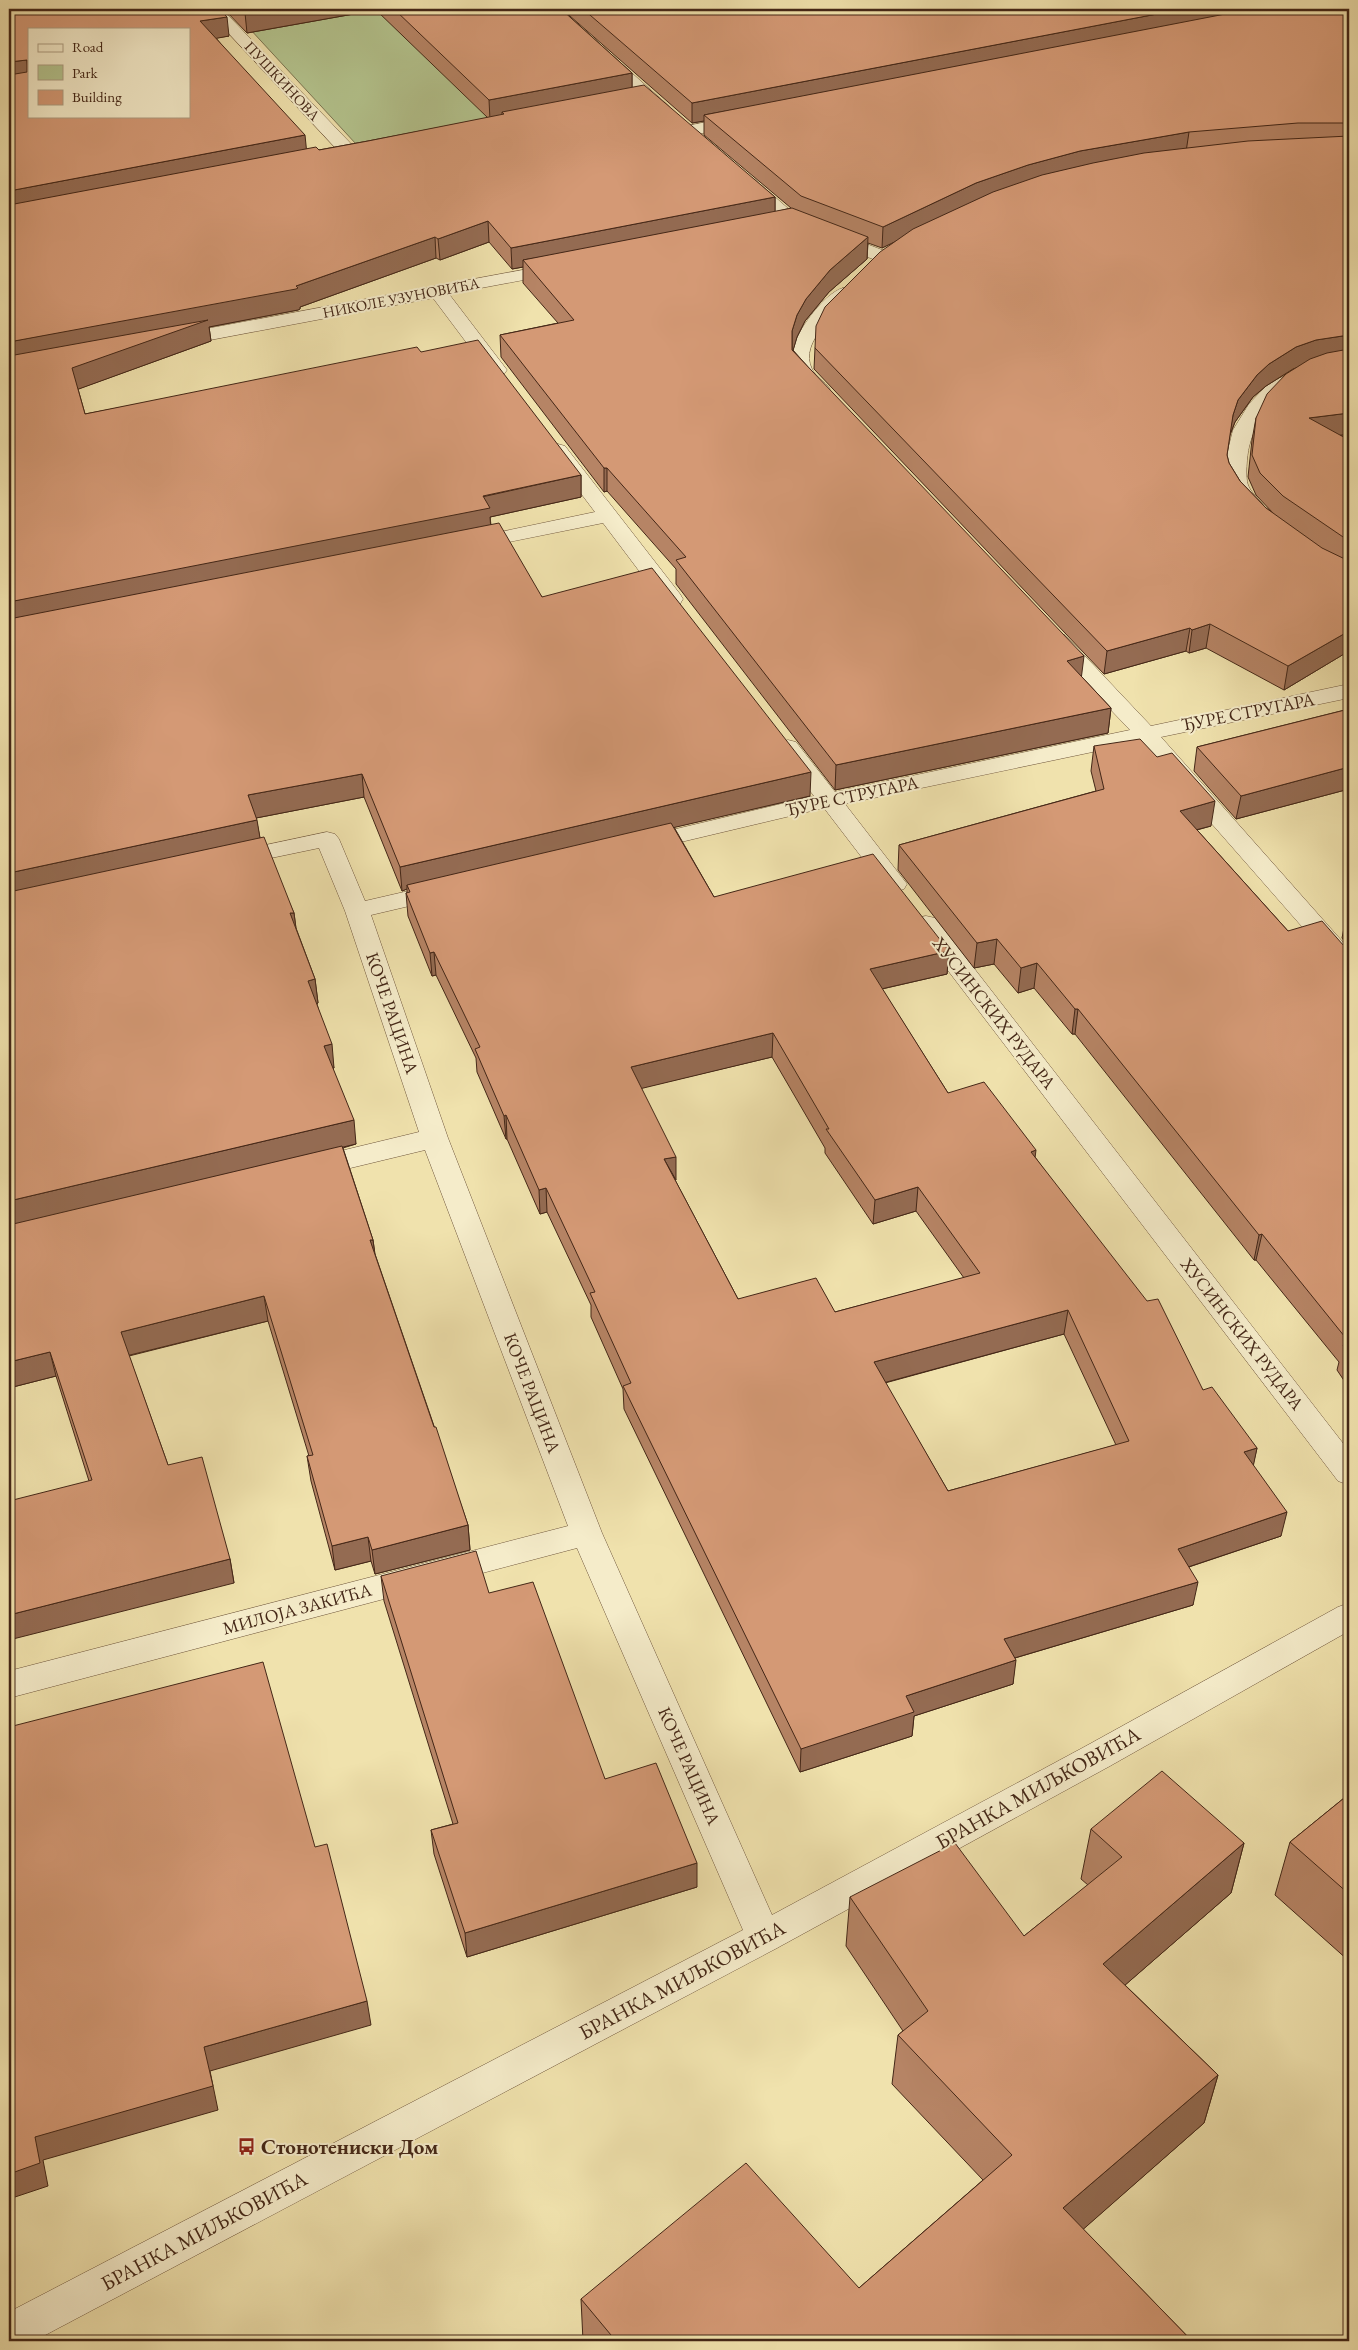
<svg xmlns="http://www.w3.org/2000/svg" width="1358" height="2350" font-family="'EB Garamond',serif">
<style>
.green{fill:#b4c48e;stroke:#7c7652}
.lines{fill:none;stroke-linecap:round;stroke-linejoin:round}
.minor-casing{stroke:#6f563c;stroke-width:1}
.minor{fill:#f5ecca;fill-rule:evenodd}
.wall{fill:#b68465;stroke:#442717;fill-rule:evenodd}
.shaded-wall{fill:#946b52;stroke:#442717}
.building{fill:#d49975;stroke:#442717;fill-rule:evenodd}
.labels{text-anchor:middle;stroke-width:4;stroke-linejoin:round;paint-order:stroke}
.far-street-label{font-size:15px;fill:#442717;stroke:#f5ecca}
.street-label{font-size:18px;fill:#442717;stroke:#f5ecca}
.near-street-label{font-size:21px;fill:#442717;stroke:#f5ecca}
.near-poi-label{font-size:21px;font-weight:bold;fill:#442717;stroke:#f5ecca;text-anchor:start}
</style>
<rect width="100%" height="100%" fill="#f0e2ad"/>
<filter id="stains"><feTurbulence type="fractalNoise" baseFrequency=".004" numOctaves="4"/><feColorMatrix values="0 0 0 0 .2 0 0 0 0 .09 0 0 0 0 .02 0 0 0 .5 -.17"/></filter>
<radialGradient id="worn" r=".72"><stop offset=".6" stop-color="#630" stop-opacity="0"/><stop offset="1" stop-color="#630" stop-opacity=".3"/></radialGradient>
<path class="green" d="M381 9 621 93 356 144 249 28Z"/>
<g class="lines">
<defs>
<path id="minor" d="M206 9H222L356 149 358 153 356 157H344Z
M543 9H560L671 108 673 111 671 114H659Z
M741 115 747 116 749 120 747 124 688 136 682 135 680 131 682 127Z
M747 177 753 178 799 218 890 253 893 257 890 261H878L787 226 741 186 738 182 741 178Z
M560 263 566 264 569 268 566 272 449 294 507 370 504 374 497 376 490 374 433 298 173 347 166 345 164 341 166 337 173 335Z
M843 288 849 290 852 294C839 313 798 341 812 369 815 376 825 382 830 389L827 393C816 396 812 391 804 384 798 377 792 370 791 361 789 340 823 293 843 288Z
M1349 357V369C1300 378 1262 394 1249 447 1247 455 1245 478 1248 485 1251 493 1261 501 1266 509L1263 513 1256 515 1249 513 1227 485V454L1233 430 1249 404 1269 383 1309 365Z
M558 444 565 446 680 594 683 599 680 604 672 605 664 604 603 523 469 550 462 548 459 544 462 540 595 512 548 450 551 446Z
M1057 633 1065 635 1151 726 1349 684V698L1161 737 1349 949V972L1340 970 1140 742 845 804 907 884 904 889 895 892 886 889 824 808 643 851 634 849 631 844 634 839 814 796 776 747 780 742 788 740 796 742 835 792 1130 730 1049 645 1046 640 1049 635Z
M327 832 335 834 339 839 365 901 443 883 452 886 455 891 452 896 371 915 448 1138 602 1533 772 1915 1086 1746 1338 1607 1349 1603V1631L1110 1766 777 1948 34 2341H9V2312L743 1930 577 1548 9 1698V1671L568 1526 425 1150 309 1178 299 1175 295 1168 299 1161 419 1132 345 911 319 848 233 866 224 864 221 859 224 854Z
M926 916 935 918 1349 1451V1485L1338 1481 917 930 914 924 917 918Z"/>
</defs>
<use href="#minor" class="minor-casing"/>
<use href="#minor" class="minor"/>
</g>
<path class="wall" d="M9 9 229 36 216 38 306 149 319 150 368 141 488 118 376 10 247 33 224 9H561L632 73V87L775 197V212L791 208 704 135V121L692 123 562 9H1349V434L1341 435 1349 440V651L1284 690 1206 648 1189 653 1186 651 1104 674 814 369 815 348 894 242 882 248 868 243 867 259 829 292 805 321 797 337 793 350 1081 676 1111 708 1108 733 835 790 676 584V569L607 491 604 492 501 357 500 335 558 323 523 283V267L512 269 489 242 440 260 436 258 300 307V309L298 310 209 327 211 341 78 389 85 414 421 352 581 475V497L490 517 491 525 542 597 810 796 674 827 714 897 949 951 947 974 882 989 948 1093 1035 1157 1203 1390 1257 1448 1253 1465 1281 1536 1189 1567 1193 1605 1015 1658 1013 1684 914 1716 912 1736 800 1772 624 1409 623 1389 591 1317V1305L547 1212 540 1214 507 1139H506L477 1072 476 1058 436 975 432 976 408 916 406 893H407V889L402 891 364 797 256 818 260 838 294 913 296 928 315 979 318 1003 317 1004 334 1068 333 1069 356 1144 343 1148 373 1240 375 1254 468 1525 470 1550 375 1574 371 1561 335 1570 311 1481 307 1456H309L268 1321 129 1356 168 1465 230 1559 234 1583 89 1481 56 1376 9 1388ZM1296 368 1256 418 1252 440 1248 477 1256 495 1273 513 1266 508 1240 481 1229 463 1227 455 1230 435 1235 422 1253 397 1266 386 1293 369ZM772 1057 825 1148V1153L873 1224 916 1211 964 1278 835 1312 738 1299 675 1180 641 1088ZM1064 1334 1116 1445 948 1491 885 1383Z
M1349 709V789L1236 819 1194 771 1197 747Z
M1094 746 1211 826 1197 830 1288 931 1349 947V1388L1337 1370 1339 1362 1256 1260H1254L1075 1034H1072L1034 988 1018 993 994 964 974 968 898 870 899 845 1096 791 1091 771Z
M1347 913H1349V947L1342 938Z
M381 1576 489 1593 605 1779 697 1887 467 1957 434 1854 431 1830 453 1824 384 1601Z
M1349 1794V1961L1275 1895 1290 1842Z
M1091 1829 1244 1843 1231 1893 1125 1985 1218 2075 1204 2123 1083 2229 1192 2341H583L581 2299 859 2288 983 2180 892 2084 898 2035 903 2031 846 1946 850 1897 1024 1936 1088 1885 1081 1879Z"/>
<path class="shaded-wall" d="M273 9H376V10L247 33 245 13Z
M1183 9H1279L704 115V121L692 123V103Z
M227 17 229 36 202 41 200 21Z
M27 60 29 80 9 83V62Z
M632 73V93L504 114 502 112V118L490 120 489 100Z
M1189 132 1186 152 975 203 882 248 883 227 976 183 1028 165 1080 151Z
M305 135 307 155 9 213V191Z
M775 197V218L523 260V267L512 269 511 248Z
M488 221 489 242 440 260 438 239Z
M435 237 436 258 300 307V309L298 310 209 327 211 341 76 390 9 365V342L296 286Z
M868 237 867 259 829 292 805 321 797 337 792 354V331L797 315 806 299 830 270Z
M1349 335V356L1312 362 1293 369 1266 386 1253 397 1235 422 1229 437 1233 415 1238 400 1257 375 1269 364 1296 347 1316 340Z
M1349 413V434L1305 440 1309 418Z
M604 468H607V491L604 492Z
M581 475V497L490 517 491 531 9 626V602Z
M1210 624 1206 648 1189 653 1192 630Z
M1190 628 1186 651 1104 674 1107 651Z
M1349 631V651L1284 690 1288 666Z
M1084 656 1081 680 1067 661Z
M1111 708 1108 733 835 790 836 765Z
M1349 767V789L1236 819 1241 796Z
M811 772 810 796 409 889 407 885V889L402 891 400 867Z
M362 774 364 797 251 819 248 795Z
M1215 801 1211 826 1176 835 1180 811Z
M257 820 261 844 9 898V873Z
M290 913H294L297 937Z
M997 939 994 964 974 968 977 943Z
M949 951 947 974 868 992 870 969Z
M434 952 436 975 432 976 430 953Z
M1037 963 1034 988 1018 993 1021 968Z
M315 979 318 1003 311 1005 308 981Z
M1075 1009H1078L1075 1034H1072Z
M773 1033 772 1057 631 1091V1067Z
M332 1044 334 1068 327 1070 324 1046Z
M506 1115 507 1139H506L504 1116Z
M354 1120 356 1144 9 1227V1201Z
M1036 1150 1033 1174 1031 1152Z
M676 1157V1180L664 1159Z
M918 1187 916 1211 873 1224 875 1200Z
M546 1188 547 1212 540 1214 539 1190Z
M1262 1234 1256 1260H1254L1259 1235Z
M370 1240H373L376 1264Z
M264 1296 268 1321 126 1356 121 1332Z
M1068 1310 1064 1334 872 1386 874 1362Z
M50 1352 56 1376 9 1388V1362Z
M1257 1448 1252 1472 1244 1452Z
M1287 1512 1281 1536 1173 1572 1178 1549Z
M468 1525 470 1550 375 1574 372 1550Z
M368 1537 371 1561 335 1570 332 1546Z
M230 1559 234 1583 9 1640V1615Z
M1198 1582 1193 1605 1001 1662 1004 1639Z
M1016 1660 1013 1684 914 1716 912 1736 800 1772 801 1749 906 1696Z
M1244 1843 1231 1893 1093 2013 1103 1964Z
M697 1863V1887L467 1957 465 1933Z
M367 2001 371 2025 210 2071 218 2110 43 2160 48 2186 9 2199V2174L35 2137 204 2047Z
M1218 2075 1204 2123 1054 2255 1063 2208Z"/>
<path class="building" d="M9 9H219L227 17 200 21 305 135 9 191V75L27 72V60L9 62ZM29 29H189V116H29Z
M241 9H273L245 13Z
M394 9H561L632 73 489 100Z
M583 9H1183L692 103Z
M1251 9H1349V106H1347L1349 111V123H1298L1189 132 1080 151 1028 165 976 183 883 227 801 196 704 115Z
M644 85 775 197 511 248 488 221 438 239 435 237 296 286 298 288 296 289 9 342V205L316 147 319 150 368 141 504 114 502 112Z
M1349 136V335L1316 340 1296 347 1269 364 1257 375 1238 400 1233 415 1227 455 1229 463 1240 481 1266 508 1322 548 1349 561V631L1288 666 1210 624 1192 630 1190 628 1107 651 815 348 816 326 825 307 880 252 913 229 993 192 1042 175 1093 163 1144 153 1248 141Z
M792 208 868 237 830 270 806 299 797 315 792 331V350L1084 656 1067 661 1111 708 836 765 676 560 686 557 607 468H604L500 335 574 320 523 260Z
M208 320 72 368 85 414 417 347 421 352 478 340 581 475 483 496 490 508 9 602V356Z
M1349 349V413L1309 418 1349 440V541L1283 496 1260 473 1252 455 1256 418 1267 394 1286 374 1310 359 1327 353Z
M499 523 542 597 652 568 811 772 400 867 362 774 248 795 257 820 9 873V619Z
M1349 709V767L1241 796 1197 747Z
M1140 739 1157 757 1172 753 1215 801 1180 811 1288 931 1322 921 1344 946 1349 947V1342L1262 1234 1259 1235 1078 1009H1075L1037 963 1021 968 997 939 977 943 899 845 1104 789 1094 746Z
M671 823 714 897 873 854 949 951 870 969 948 1093 984 1082 1036 1150 1031 1152 1147 1301 1158 1299 1203 1390 1212 1387 1257 1448 1244 1452 1287 1512 1178 1549 1198 1582 1004 1639 1016 1660 906 1696 914 1712 801 1749 623 1386 631 1383 590 1293 595 1292 546 1188 539 1190 506 1115 504 1116 475 1049 480 1047 434 952 430 953 406 893 410 892 407 885ZM773 1033 829 1129H826L875 1200 918 1187 980 1273 835 1312 816 1278 738 1299 664 1159 676 1157 631 1067ZM1068 1310 1129 1441 948 1491 874 1362Z
M264 837 294 913H290L315 979 308 981 332 1044 324 1046 354 1120 9 1201V892Z
M342 1146 373 1240H370L434 1427H436L468 1525 372 1550 368 1537 332 1546 307 1456 313 1455 264 1296 121 1332 168 1465 202 1457 230 1559 9 1615V1501L92 1480 50 1352 9 1362V1225Z
M1349 1343V1354L1343 1345Z
M476 1551 489 1593 533 1582 605 1779 656 1763 697 1863 465 1933 431 1830 458 1823 381 1576Z
M263 1662 315 1847 327 1844 367 2001 204 2047 213 2086 35 2137 40 2163 9 2174V1727Z
M1162 1771 1244 1843 1103 1964 1218 2075 1063 2208 1192 2341H616L581 2299 746 2163 859 2288 1012 2155 898 2035 928 2011 850 1897 955 1843 1024 1936 1122 1857 1091 1829Z
M1349 1794V1894L1290 1842Z"/>
<defs>
<symbol id="bus-bare" viewBox="-9 -9 18 18"><path d="M-5-6H5V4H4V6H2V4H-2V6H-4V4H-5ZM-3.5-4V0h7V-4ZM-3.5 1.2v1.5H-2V1.2ZM2 1.2v1.5H3.5V1.2Z" fill="#8f2418" stroke="#f5ecca" stroke-width="2.5" paint-order="stroke"/></symbol>
</defs>
<g fill-rule="evenodd">
<use href="#bus-bare" x="234" y="2134" width="25" height="25"/>
</g>
<g class="labels">
<g class="far-street-label">
<text transform="translate(282 81) rotate(47)" y="5">ПУШКИНОВА</text>
<text transform="translate(401 298) rotate(-11)" y="5">НИКОЛЕ УЗУНОВИЋА</text>
</g>
<g class="street-label">
<text transform="translate(1248 712) rotate(-11)" y="6">ЂУРЕ СТРУГАРА</text>
<text transform="translate(852 796) rotate(-12)" y="6">ЂУРЕ СТРУГАРА</text>
<text transform="translate(392 1013) rotate(71)" y="6">КОЧЕ РАЦИНА</text>
<text transform="translate(994 1013) rotate(52)" y="6">ХУСИНСКИХ РУДАРА</text>
<text transform="translate(1242 1334) rotate(52)" y="6">ХУСИНСКИХ РУДАРА</text>
<text transform="translate(532 1393) rotate(69)" y="6">КОЧЕ РАЦИНА</text>
<text transform="translate(297 1609) rotate(-15)" y="6">МИЛОЈА ЗАКИЋА</text>
<text transform="translate(689 1766) rotate(66)" y="6">КОЧЕ РАЦИНА</text>
</g>
<g class="near-street-label">
<text transform="translate(1038 1788) rotate(-29)" y="7">БРАНКА МИЉКОВИЋА</text>
<text transform="translate(682 1980) rotate(-28)" y="7">БРАНКА МИЉКОВИЋА</text>
<text transform="translate(204 2231) rotate(-28)" y="7">БРАНКА МИЉКОВИЋА</text>
</g>
<g class="near-poi-label">
<text x="261" y="2154">Стонотениски Дом</text>
</g>
</g>
<rect width="1358" height="2350" fill="none" stroke="#f0e2ad" stroke-width="30"/>
<rect x="10" y="10" width="1338" height="2330" fill="none" stroke="#442717" stroke-width="2.5"/>
<rect x="15" y="15" width="1328" height="2320" fill="none" stroke="#442717"/>
<rect x="28" y="28" width="162" height="90" fill="#f5ecca" stroke="#ae9d82"/>
<rect x="38" y="44" width="25" height="8" fill="#f5ecca" stroke="#ae9d82"/>
<text x="72" y="52" font-size="15" fill="#442717">Road</text>
<rect x="38" y="65" width="25" height="15" fill="#b4c48e" stroke="#ae9d82"/>
<text x="72" y="78" font-size="15" fill="#442717">Park</text>
<rect x="38" y="90" width="25" height="15" fill="#d49975" stroke="#ae9d82"/>
<text x="72" y="102" font-size="15" fill="#442717">Building</text>
<rect width="100%" height="100%" filter="url(#stains)"/>
<rect width="100%" height="100%" fill="url(#worn)"/>
</svg>
